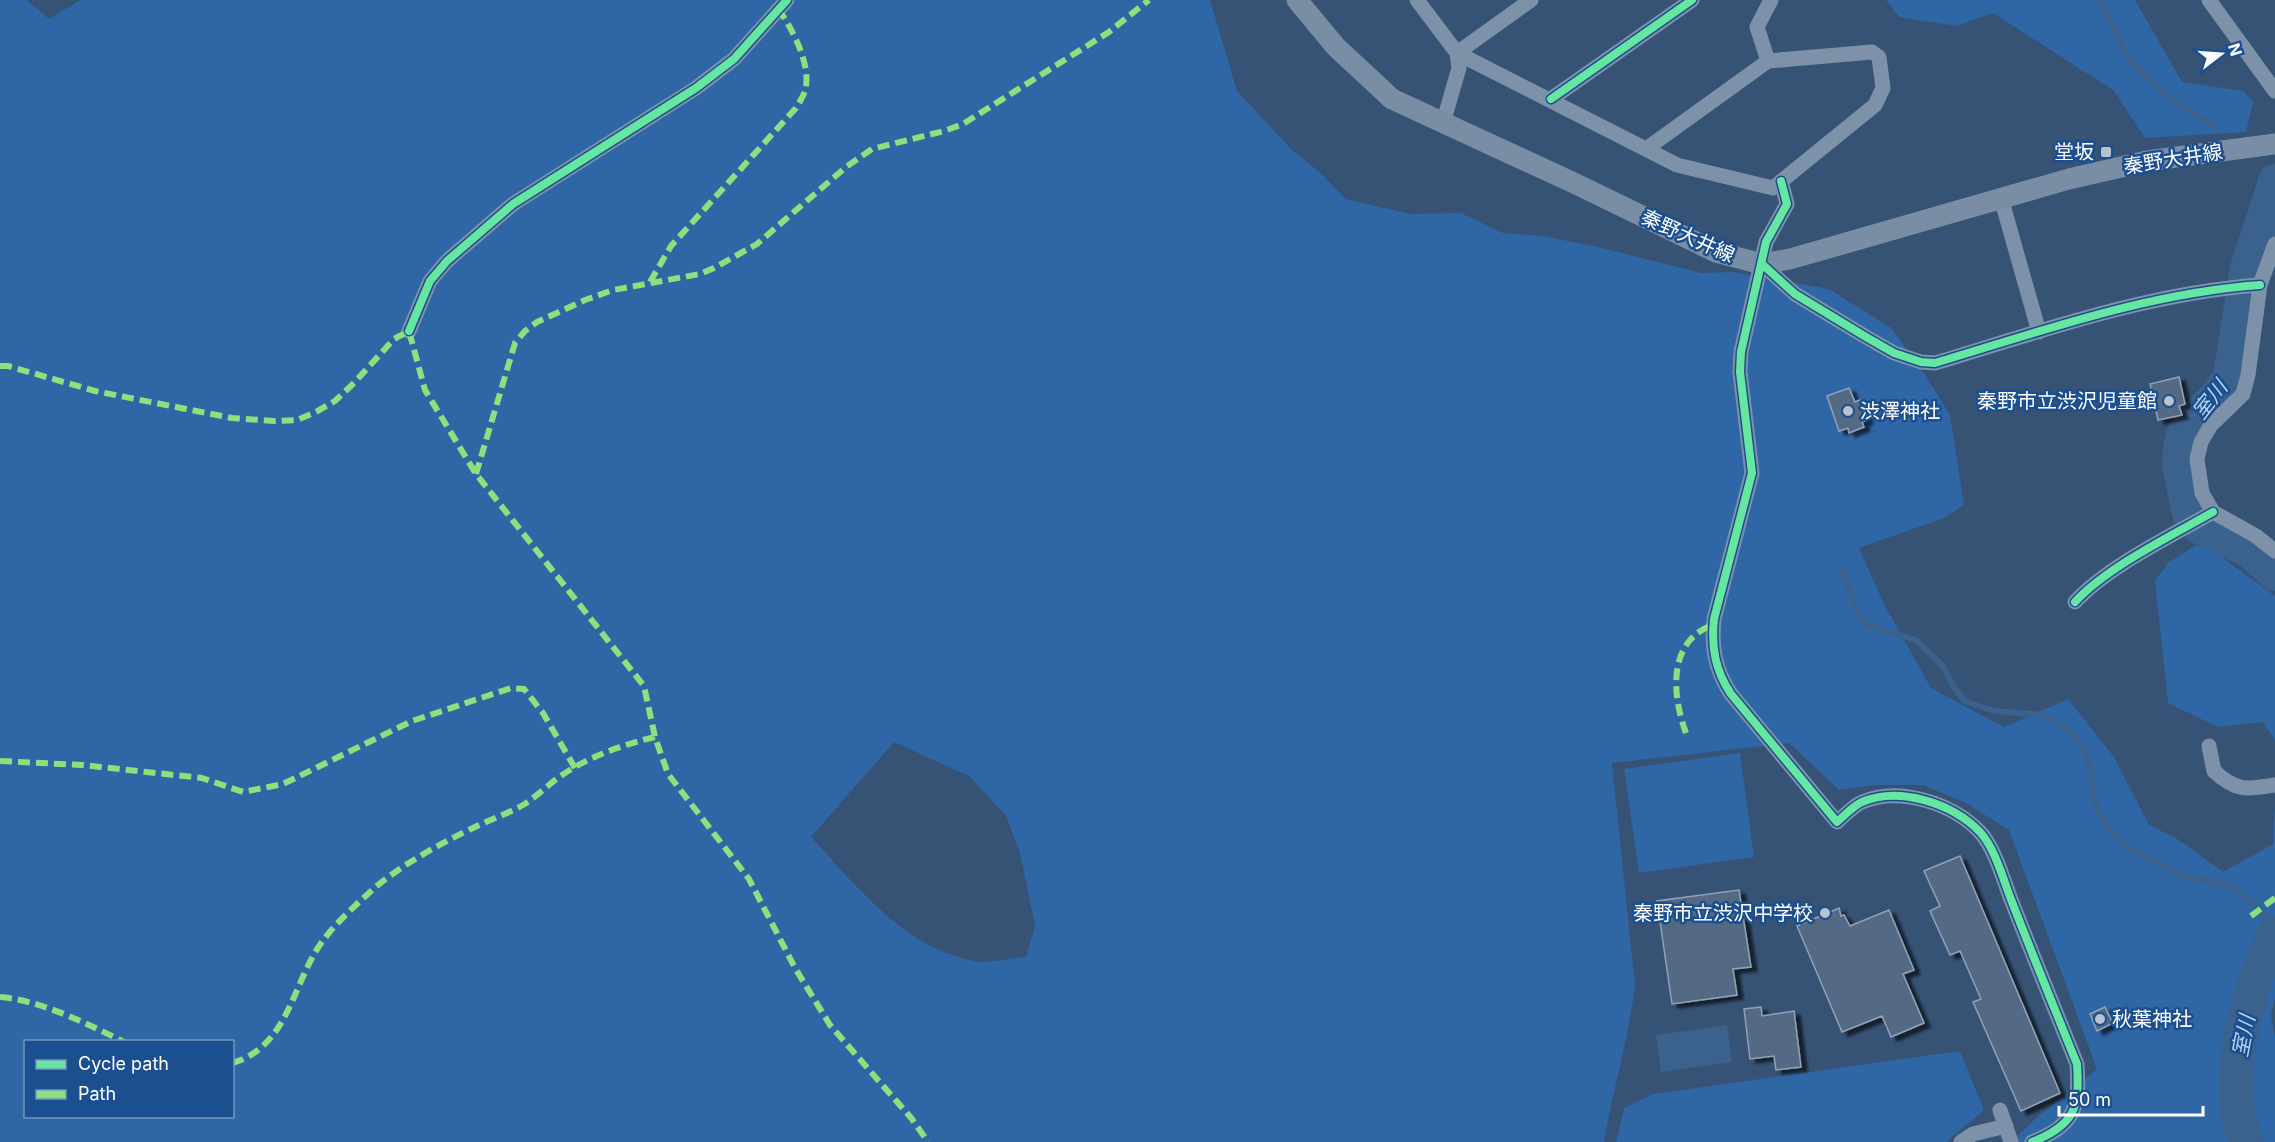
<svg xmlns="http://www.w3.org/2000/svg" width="2275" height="1142" font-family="Inter,'Noto Sans JP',sans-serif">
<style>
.green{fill:#2f66a5;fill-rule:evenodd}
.water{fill:#3b618d}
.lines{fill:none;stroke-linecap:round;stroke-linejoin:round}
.stream{stroke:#3b618d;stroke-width:6}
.river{stroke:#3b618d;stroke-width:34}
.building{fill:#526984;stroke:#92a2b6;stroke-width:1.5;filter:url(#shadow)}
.street{stroke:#7d92a8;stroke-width:15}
.secondary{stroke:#798da4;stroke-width:21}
.quiet{stroke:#8de07e;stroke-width:6;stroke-dasharray:12 6;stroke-linecap:butt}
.cycleway-casing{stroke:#1b4f8f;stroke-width:11}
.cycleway{stroke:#66e7a1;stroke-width:8}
.poi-dot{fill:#b9c2ce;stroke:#1b4f8f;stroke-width:2}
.labels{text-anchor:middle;stroke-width:5;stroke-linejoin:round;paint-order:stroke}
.poi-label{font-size:20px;fill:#fff;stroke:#1b4f8f;text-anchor:end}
.street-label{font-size:20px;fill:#fff;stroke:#1b4f8f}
.water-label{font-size:21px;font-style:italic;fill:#b5d3f5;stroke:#1b4f8f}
</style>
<defs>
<filter id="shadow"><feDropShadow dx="6" dy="4" stdDeviation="1.5" flood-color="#0009"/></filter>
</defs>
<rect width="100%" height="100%" fill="#365274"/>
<path class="green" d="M0 0H27L49 19 80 0H1210L1237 91 1292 150 1322 174 1346 199 1410 214 1461 213 1503 233 1544 236 1602 248 1701 273 1733 272 1829 289 1891 328 1926 376 1950 415 1964 505 1944 518 1859 548 1884 604 1931 688 2004 727 2068 699 2114 757 2149 825 2179 840 2223 872 2273 844 2275 806V999L2271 1015 2275 1039V1142H2011L2033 1121 2097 1069 2009 830 1966 803 1923 785H1874L1839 790 1789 743 1612 763 1635 985C1629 1038 1613 1089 1604 1142H0ZM894 742 969 776 1006 816 1020 853 1035 926 1026 957C1010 958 990 964 975 961 905 949 857 886 811 837ZM26 1042H232V1116H26Z
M1886 0H2135L2182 82 2243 91 2253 102 2246 132 2145 138 2113 90 1993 13 1956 26 1899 17Z
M2204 540 2227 561 2275 596V740L2263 722 2217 727 2168 703 2155 581 2168 563Z
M1740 753 1754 857 1639 873 1624 769Z
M1960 1051 1984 1110 1946 1142H1616L1624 1108 1653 1094Z"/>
<path class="water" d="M1727 1025 1732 1062 1661 1072 1656 1035Z"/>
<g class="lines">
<path class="stream" d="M2100 0 2128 58 2169 98 2215 127
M1842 569 1858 614 1865 624 1916 640 1942 665 1955 689 1966 702 1995 711 2044 715 2073 733 2084 749 2091 770 2094 801 2103 821 2122 844 2179 874 2229 886 2254 904 2275 927"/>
<path class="river" d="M2275 181 2247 268 2230 376 2219 393 2189 424 2183 435 2180 447 2179 465 2189 513 2199 527 2250 551 2275 574
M2247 1142C2244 1134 2240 1125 2238 1116 2230 1054 2249 989 2275 933"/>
</g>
<path class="building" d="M2179 377 2185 404 2179 406 2182 415 2158 420 2150 384Z
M1849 388 1855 402 1860 400 1867 420 1862 422 1864 427 1849 433 1848 428 1839 431 1827 396Z
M1960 856 2060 1093 2021 1111 1973 1002 1981 999 1960 951 1950 955 1930 911 1940 906 1924 871Z
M1739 890 1751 967 1733 969 1737 995 1672 1004 1657 901Z
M1839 908 1841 916 1844 915 1850 926 1889 910 1914 970 1903 974 1924 1023 1891 1037 1882 1016 1842 1032 1797 926Z
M1761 1007 1762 1016 1794 1011 1801 1067 1776 1070 1774 1056 1750 1059 1744 1009Z
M2105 1007 2113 1023 2097 1031 2090 1014Z"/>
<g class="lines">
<path class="street" d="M1417 0 1457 53 1459 68 1443 123
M1531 0 1457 53 1677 165 1773 188 1875 105 1883 88 1879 57 1872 52 1768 61 1646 149
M2209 0 2275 91
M1768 61 1757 27 1771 0
M1551 99 1692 0
M1781 181 1787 204 1766 242 1741 352 1740 372 1752 473 1714 619C1711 647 1715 670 1731 694L1837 822C1844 816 1853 806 1862 802 1899 786 1952 803 1980 832 1995 848 2004 882 2012 902 2033 956 2055 1010 2077 1064 2080 1108 2075 1125 2032 1142
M2001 198 2039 332
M2275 244 2260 285 2248 375 2243 394 2211 425 2201 442 2197 459 2202 493 2213 512 2256 536 2275 551
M1762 264 1795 294 1866 337 1894 353 1921 362 1935 363C2042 331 2148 293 2260 285
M409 331 430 281 447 261 513 204 696 88 734 59 787 0
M2075 602C2107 567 2171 536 2213 512
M2209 746 2214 771C2235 791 2247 790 2275 785
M2000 1110 2011 1142
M1961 1142 1973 1134 2006 1126"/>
<path class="secondary" d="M1297 0 1336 47 1392 99 1574 183 1716 252 1762 264 1790 259 2069 179 2147 161 2275 144"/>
<path class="quiet" d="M650 282 671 246 796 108C799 103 803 97 805 91 812 66 793 30 779 10
M0 366H8L95 391 186 409 232 418 274 421 297 420 316 412 335 401 354 383 394 339 409 331 425 390 476 474 644 686 655 737 668 774 749 879 795 968 830 1025 912 1119 928 1142
M476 474 515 343 525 331 537 322 585 300 613 290 700 274 714 268 757 244 846 167 872 149 944 131 963 124 1109 32 1149 0
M1686 733C1672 696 1667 641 1713 625
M0 761 82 765 202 778 243 792 283 784 412 721 511 688 524 689 543 713 575 768
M2251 916 2275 898
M0 997C40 1000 88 1024 124 1042
M232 1063C282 1049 291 997 312 958 325 933 348 912 369 893 394 869 441 843 473 828 489 820 507 814 523 805 536 797 547 786 559 777 588 757 621 745 655 737"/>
<defs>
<path id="cycleway" d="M1551 99 1692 0
M1781 181 1787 204 1766 242 1741 352 1740 372 1752 473 1714 619C1711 647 1715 670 1731 694L1837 822C1844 816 1853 806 1862 802 1899 786 1952 803 1980 832 1995 848 2004 882 2012 902 2033 956 2055 1010 2077 1064 2080 1108 2075 1125 2032 1142
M1762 264 1795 294 1866 337 1894 353 1921 362 1935 363C2042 331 2148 293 2260 285
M409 331 430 281 447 261 513 204 696 88 734 59 787 0
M2075 602C2107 567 2171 536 2213 512"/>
</defs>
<use href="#cycleway" class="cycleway-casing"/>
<use href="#cycleway" class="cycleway"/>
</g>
<g class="poi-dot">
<rect x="2100" y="146" width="12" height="12" rx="3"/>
<circle cx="2169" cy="401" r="6"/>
<circle cx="1848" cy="411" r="6"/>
<circle cx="1825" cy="913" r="6"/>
<circle cx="2100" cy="1019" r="6"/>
</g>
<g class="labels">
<g class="poi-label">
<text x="2094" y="159">堂坂</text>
<text x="2157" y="408">秦野市立渋沢児童館</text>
<text x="1860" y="418" text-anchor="start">渋澤神社</text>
<text x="1813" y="920">秦野市立渋沢中学校</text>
<text x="2112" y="1026" text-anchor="start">秋葉神社</text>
</g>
<g class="street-label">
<text transform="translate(2173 159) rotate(-9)" y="7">秦野大井線</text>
<text transform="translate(1688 236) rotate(24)" y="7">秦野大井線</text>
</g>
<g class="water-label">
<text transform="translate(2210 400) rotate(-52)" y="7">室川</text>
<text transform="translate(2244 1036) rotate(-79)" y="7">室川</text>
</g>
</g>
<rect x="24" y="1040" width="210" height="78" fill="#1b4f8f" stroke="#7695bc" stroke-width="1.5"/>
<rect x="36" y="1060" width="30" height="9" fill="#66e7a1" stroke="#7695bc" stroke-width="1.5"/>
<text x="78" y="1070" font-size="18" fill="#ffffff">Cycle path</text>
<rect x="36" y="1090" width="30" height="9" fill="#8de07e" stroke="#7695bc" stroke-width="1.5"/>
<text x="78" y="1100" font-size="18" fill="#ffffff">Path</text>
<g transform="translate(2221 54) rotate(73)" stroke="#1b4f8f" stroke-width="4.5" paint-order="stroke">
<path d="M0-4.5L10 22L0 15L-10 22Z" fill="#ffffff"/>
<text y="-9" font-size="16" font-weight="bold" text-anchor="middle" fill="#ffffff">N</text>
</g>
<path d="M2059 1106v9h144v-9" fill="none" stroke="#ffffff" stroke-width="3"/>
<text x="2068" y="1106" font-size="18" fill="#ffffff" stroke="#1b4f8f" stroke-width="4.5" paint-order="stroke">50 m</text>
</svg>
